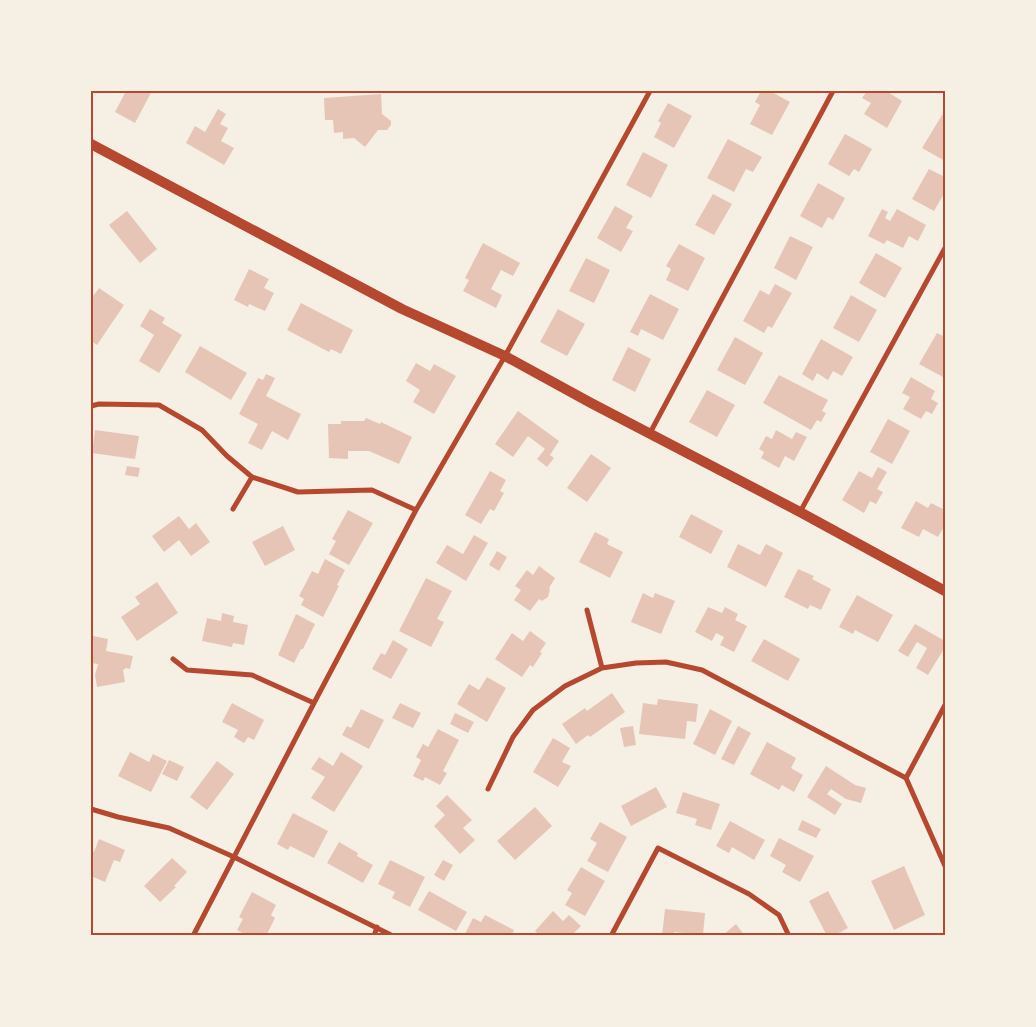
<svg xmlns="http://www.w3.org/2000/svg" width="1036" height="1027" font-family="Commissioner,sans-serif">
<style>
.building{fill:#e6c5b7}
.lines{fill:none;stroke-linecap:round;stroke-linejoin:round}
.minor{stroke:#b5482f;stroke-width:5}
.secondary{stroke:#b5482f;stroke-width:10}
.neatline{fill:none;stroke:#b5482f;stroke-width:2}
</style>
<rect width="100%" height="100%" fill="#f6efe4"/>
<path class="building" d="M126 91H152L135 123 115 112Z
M761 91H770L790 102 772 135 750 124 760 105 755 102Z
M867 91H886L902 101 887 128 864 114 871 103 862 98Z
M381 94 382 114 391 121V125L387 130H378L365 147 354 138 343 139V132L334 133 333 120H325L324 98Z
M668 103 692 116 674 148 654 137 661 123 658 121Z
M218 109 226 114 220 124 228 128 221 141 234 148 224 165 186 143 195 126 205 132Z
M942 115 945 116V161L922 148Z
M845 134 872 149 859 172 854 169 849 176 828 164Z
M728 139 762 157 753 172 746 169 734 192 707 178Z
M643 152 668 165 651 198 626 185Z
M929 169 945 177V192L934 211 912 199Z
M818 183 845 198 833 220 828 217 822 228 800 216Z
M713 194 732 204 714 235 695 225Z
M615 206 633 216 626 228 633 231 621 252 597 238Z
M882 209 888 212 885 218 890 221 897 209 926 225 918 241 909 236 903 248 887 240 884 244 868 236Z
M127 211 157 249 140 263 109 225Z
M790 236 813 247 796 280 774 268Z
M483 243 520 263 513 276 501 270 491 289 502 295 496 308 463 291 469 280 465 278Z
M679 244 705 258 688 291 666 280 671 269 666 266Z
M876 253 902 268 885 298 859 283Z
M586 258 610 270 594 303 569 291Z
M249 269 269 279 264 288 274 293 265 311 249 304 248 307 234 300Z
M775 284 792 293 772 328 768 326 764 333 743 321 760 290 769 295Z
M99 288 124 305 97 345 91 341V299Z
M650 294 679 309 663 340 641 329 638 336 630 332Z
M851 295 877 310 859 342 833 328Z
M301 303 353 330 341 354 331 349 329 352 287 330Z
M150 309 165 318 162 323 182 335 159 373 139 361 154 335 140 326Z
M558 309 585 324 567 356 540 342Z
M937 333 945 337V375L943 377 919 364Z
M735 337 763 353 745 385 717 370Z
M821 339 853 357 842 376 833 371 828 380 817 373 813 381 802 374Z
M200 346 247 373 231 400 185 372Z
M628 347 651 359 635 392 612 380Z
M416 363 430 371 434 364 456 376 434 414 413 402 420 390 406 381Z
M266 374 275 378 266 396 301 414 288 440 272 431 262 450 248 443 258 424 239 414 258 378 263 380Z
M779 375 828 400 822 411 826 413 821 422 817 420 811 430 763 403Z
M911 377 935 391 931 399 938 403 932 414 926 411 921 419 903 409 910 397 902 393Z
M707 390 735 405 717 437 689 422Z
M518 411 559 441 550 455 554 458 547 467 537 459 545 449 528 436 513 457 495 444Z
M366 418 380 424 381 422 412 437 399 464 369 451H348V459L329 458 328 424H341V421H364Z
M888 419 910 431 892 464 870 452Z
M95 430 139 436 135 459 92 453Z
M776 430 792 439 796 432 807 437 794 461 785 456 779 468 761 458 764 452 759 449 766 436 772 439Z
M591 454 611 468 587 502 567 488Z
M127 466 140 468 138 477 125 475Z
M878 467 887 472 877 489 883 492 876 504 870 501 864 513 842 500 859 471 872 478Z
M490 471 506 480 500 491 504 493 494 511 490 509 481 524 465 515Z
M916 501 928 508 931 503 945 510V525L938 537 923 529 919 537 901 528Z
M348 510 373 523 349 565 329 554 336 541 332 539Z
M691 514 723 531 711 554 679 537Z
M179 516 189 529 196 523 210 542 191 556 179 540 164 552 152 536Z
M283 526 295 550 265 566 252 542Z
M595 532 609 539 607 544 623 552 610 578 579 562Z
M474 535 488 543 466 581 436 563 447 545 463 554Z
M738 544 760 555 766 544 783 553 766 587 727 567Z
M497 551 507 557 499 571 489 565Z
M325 559 345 570 337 585 339 586 323 617 301 605 304 599 299 596 312 571 318 574Z
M539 566 555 578 549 588 550 589 548 597 542 601 539 599 530 611 514 600 521 590 515 586 527 570 533 575Z
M798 569 814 576 812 579 831 589 821 610 810 605 808 609 784 597Z
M426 578 452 591 437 619 444 622 431 647 399 631Z
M157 582 178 613 137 641 121 617 140 604 135 597Z
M643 593 653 598 655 593 675 601 661 634 631 622Z
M857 595 893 615 878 642 855 630 853 634 839 627Z
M708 607 722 613 725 607 738 614 735 620 747 626 734 652 720 645 724 637 716 633 712 641 695 632Z
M222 613 234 616 233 622 248 625 244 645 233 643 232 647 202 641 207 618 221 621Z
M296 614 315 624 303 649H301L294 663 278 655Z
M915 624 945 641V647L928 675 916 668 927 648 917 642 908 657 898 651Z
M530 631 546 643 540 652 542 653 533 667 530 665 522 677 495 659 512 633 523 641Z
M93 636 108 639 106 651 133 656 130 669 126 668 123 670 125 682 97 687 95 675 98 664 91 663Z
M764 639 800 659 788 681 751 661Z
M393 640 408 649 391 679 372 669 381 653 385 655Z
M487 677 506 688 487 722 457 704 469 684 479 690Z
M612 693 625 712 590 737 588 735 576 744 562 724 585 708 587 711Z
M658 699 698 704 696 722 687 721 685 739 639 734 643 703 657 705Z
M232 703 264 720 254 740 248 737 244 743 234 737 238 730 222 722Z
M400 703 421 713 413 728 392 718Z
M361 709 384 720 369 749 342 735 347 726 351 728Z
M710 709 732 721 715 755 693 744Z
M455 713 474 722 468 733 450 724Z
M633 726 636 745 624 747 620 728Z
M738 726 751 733 734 765 721 759Z
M438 729 459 740 443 771 447 773 440 785 425 777 423 781 413 776 421 760 416 757 423 744 428 747Z
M553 738 570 748 562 762 571 766 558 787 533 772Z
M767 742 796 758 791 768 803 775 794 792 782 785 779 790 750 774Z
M130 752 149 762 153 754 167 761 151 792 118 776Z
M341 752 363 766 334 812 311 798 325 777 311 769 319 757 333 766Z
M169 760 184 767 177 781 162 774Z
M217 761 234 774 207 810 190 797Z
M826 766 855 785 866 788 861 803 846 799 831 789 827 794 842 804 835 815 807 797Z
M656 787 667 807 631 826 621 806Z
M683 792 720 804 711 830 695 825 697 819 676 813Z
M447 795 472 820 463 828 475 840 460 854 434 826 445 815 436 806Z
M535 807 552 826 515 860 497 841Z
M293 813 328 831 314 858 290 846 288 850 277 844Z
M802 820 821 829 816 838 798 830Z
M730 821 765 840 754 860 732 847 729 853 716 846Z
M600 822 627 837 608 872 587 861 597 843 590 839Z
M779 838 814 856 800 882 782 872 786 865 770 856Z
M99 839 125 850 120 862 114 860 105 882 91 876V851L94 852Z
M339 842 358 853 357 856 373 865 363 883 327 863Z
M172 858 187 872 174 886 176 887 160 902 144 886Z
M390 860 425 877 410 907 392 898 395 892 378 884Z
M443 860 453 865 444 881 434 875Z
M904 866 925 915 894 930 871 881Z
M581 867 605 881 585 916 565 905 572 893 567 890Z
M429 891 467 912 456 931 418 910Z
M828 891 848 928 833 936H827L809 901Z
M252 892 276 905 271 915 275 918 266 936H248L237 930 243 919 239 917Z
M665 909 705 913 703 935 674 932 673 936H662Z
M553 911 563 921 569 915 581 926 571 936H540L535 931Z
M485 915 514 930 511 936H464L473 918 481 922Z
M736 924 745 936H722Z"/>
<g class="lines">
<path class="minor" d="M91 406 99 404 159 405 202 430 227 456 252 477 298 492 372 490 416 510
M650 433 833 91
M233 509 252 477
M800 512 945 248
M587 610 602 668
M173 659 187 670 252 675 314 703
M906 778 945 705
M488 789 513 737 533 710 565 686 602 668 636 663 666 662 702 670 906 778 945 866
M91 809 118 817 169 828 234 857 393 936
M193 936 314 703 416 510 505 356 650 91
M374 936 377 927
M611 936 658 848 749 894 779 915 789 936"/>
<path class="secondary" d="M91 144 402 309 505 356 591 403 800 512 945 591"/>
</g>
<rect width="1036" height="1027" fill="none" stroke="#f6efe4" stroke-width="185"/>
<rect x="92" y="92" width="852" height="842" class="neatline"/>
</svg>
